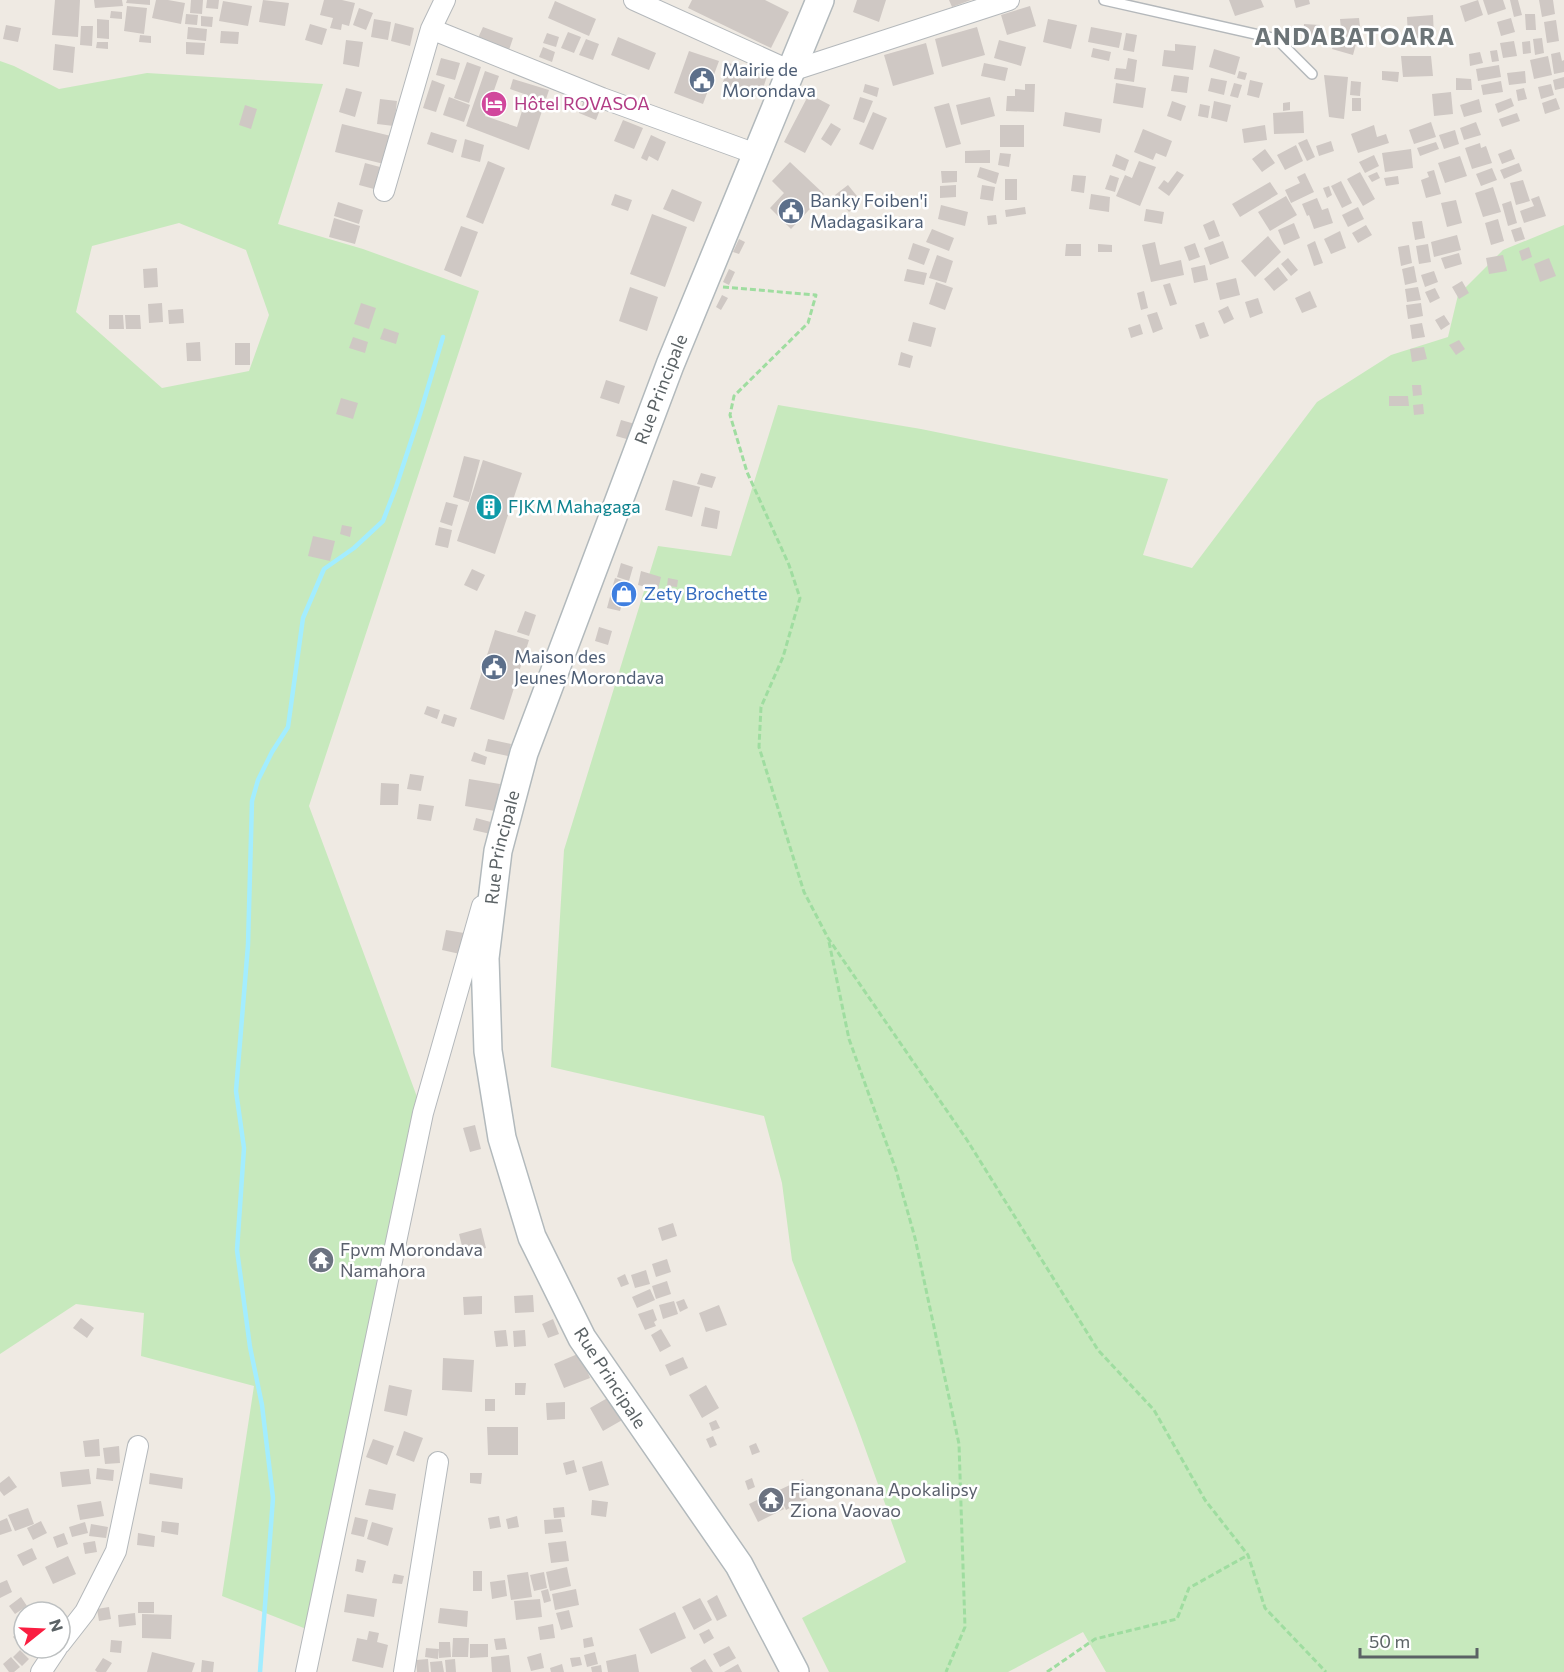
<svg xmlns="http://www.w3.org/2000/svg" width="1564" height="1672" font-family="Commissioner,sans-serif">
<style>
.green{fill:#c7e9bd;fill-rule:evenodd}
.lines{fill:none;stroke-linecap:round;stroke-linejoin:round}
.stream{stroke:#a3edff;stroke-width:4.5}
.building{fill:#cfc8c4}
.lane-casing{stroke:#b4b8bb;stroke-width:12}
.street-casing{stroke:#b4b8bb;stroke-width:22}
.secondary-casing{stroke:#b2b9bc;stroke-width:30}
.path{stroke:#9fdda0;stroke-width:3;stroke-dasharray:6 3;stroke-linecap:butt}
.lane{stroke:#fff;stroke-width:9}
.street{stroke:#fff;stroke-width:20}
.secondary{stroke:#fff;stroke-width:27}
.labels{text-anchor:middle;stroke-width:5;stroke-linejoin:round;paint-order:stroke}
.service-label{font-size:18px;fill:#4e5e75;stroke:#fff;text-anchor:start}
.hotel-label{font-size:18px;fill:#b23c85;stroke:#fff;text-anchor:start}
.street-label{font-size:18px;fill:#5b6265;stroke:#fff}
.culture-label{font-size:18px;fill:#0d838f;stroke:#fff;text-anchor:start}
.shop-label{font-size:18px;fill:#366cbe;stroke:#fff;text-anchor:start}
.worship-label{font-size:18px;fill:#5b616d;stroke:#fff;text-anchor:start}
.district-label{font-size:24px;font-weight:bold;letter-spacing:1.5px;fill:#6c7477;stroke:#fff}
</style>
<rect width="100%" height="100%" fill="#efeae3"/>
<path class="green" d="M0 61 14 66 59 89 147 73 323 84 278 224 363 249 479 291 309 806 423 1113 314 1632 222 1596 254 1386 141 1356 144 1313 76 1304 0 1354ZM179 223 246 250 269 315 249 371 162 388 76 312 92 246Z
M1564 225V1672H1106L1083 1632 1008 1672H829L802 1618 906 1562 856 1423 792 1260 782 1183 764 1116 551 1067 564 850 658 546 731 556 778 405 921 429 1168 479 1143 555 1192 568 1317 402 1391 355 1448 337 1458 295 1503 250Z"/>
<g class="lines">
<path class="stream" d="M260 1672 273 1498 262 1405 250 1347 237 1250 244 1148 236 1091 248 945 252 801 258 780 272 752 288 727 303 618 324 569 354 548 383 521 396 487 420 414 443 337"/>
</g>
<path class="building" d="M55 0H80L78 37 52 35Z
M94 0H122L123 6 95 8Z
M127 0H150V5L126 3Z
M156 0H168L185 3 181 24 152 18Z
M191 0H203L202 14 190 13Z
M207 0H219L218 9 206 8Z
M263 0 289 3 285 26 259 22Z
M324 0H342L355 3 349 26 342 24 341 30 330 28 333 18 320 15Z
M692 0H765L789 12 771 48 688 8Z
M857 0H886L879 22 853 12Z
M949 0H971L952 7Z
M1229 0H1261L1264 7 1235 16Z
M1294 0H1309L1310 4 1296 8Z
M1478 0 1483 15 1465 22 1460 6Z
M1483 0H1503L1506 9 1488 15Z
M1510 0H1518L1522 15 1514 17Z
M1539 0H1553L1555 14 1542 17Z
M223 1 252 6 248 26 219 21Z
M555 1 596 19 589 36 548 18Z
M127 6 147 8 144 34 124 31Z
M1030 6 1036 26 1007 35 1001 15Z
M359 8 373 13 366 30 353 25Z
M111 11 122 12V19L110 18Z
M186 14 198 15 197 25 185 24Z
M1525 14H1535L1536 30H1526Z
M1433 15 1434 37 1408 39 1407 17Z
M201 16 213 17 212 27 201 26Z
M1359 18 1361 36 1342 38 1340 19Z
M1511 18 1515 32 1501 36 1497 22Z
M97 19 109 20V39L97 38Z
M374 19 391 22 388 40 371 37Z
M1048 19 1077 25 1071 49 1043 42Z
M1556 20 1559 41 1547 43 1544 22Z
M395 23 414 28 410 46 391 41Z
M310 24 327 29 322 45 305 40Z
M1304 24 1320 25 1319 39 1303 38Z
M6 25 21 28 18 42 3 39Z
M81 26H93L92 46 80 45Z
M188 27 207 29 206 41 187 39Z
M483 27 513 38 509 50 478 38Z
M977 27 985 55 942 67 935 39Z
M1091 27 1122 33 1119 48 1088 42Z
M221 31 239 32 238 44 220 43Z
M568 32 581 37 574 53 561 48Z
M547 33 559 37 556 47 543 43Z
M1126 33 1137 35 1134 52 1123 50Z
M140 35 151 36V43L139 42Z
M618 37 656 53 649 70 611 55Z
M1542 38 1544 53 1535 55 1533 39Z
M586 39 599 44 593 60 579 55Z
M1335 39 1356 44 1353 55 1332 49Z
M346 40 363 42 359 67 343 64Z
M999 40 1026 47 1021 66 994 58Z
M1514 41 1517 56 1503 58 1500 43Z
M1530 41 1531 53 1523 54 1522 42Z
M97 42H108V49L96 48Z
M186 42 205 43 204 55 186 54Z
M926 43 934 74 893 86 884 55Z
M55 44 75 47 73 73 53 70Z
M1175 44 1196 46 1193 70 1162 66 1164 50 1175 51Z
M543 47 555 52 552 62 539 57Z
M1093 48 1111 52 1109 61 1091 57Z
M1214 49 1240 57 1235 75 1209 67Z
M1497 50 1499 61 1492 62 1490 51Z
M689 51 719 61 703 104 674 93Z
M1480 52 1483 63 1470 66 1469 54Z
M1560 52 1562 61 1564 60V72L1554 74 1551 54Z
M1401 56H1431L1433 76 1403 77Z
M1548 56 1552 75 1534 79 1530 60Z
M441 58 460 63 455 80 436 75Z
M1128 58 1137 60 1134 82 1114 79 1116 68 1126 69Z
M467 62 481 67 469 103 454 98Z
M729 63 767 76 760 98 722 85Z
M984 63 1008 68 1005 81 981 76Z
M1499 65 1501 77 1478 81 1476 69Z
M485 71 499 76 485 116 517 127 527 95 510 89 513 79 549 90 529 150 466 126Z
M1239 71 1247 73 1245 80 1237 78Z
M1382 71 1399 72 1398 82 1382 80Z
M1525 71 1526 83 1509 85 1507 73Z
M1174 75 1189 77 1187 93 1171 91Z
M1324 75 1348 77 1344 119 1329 117Z
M1564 77V88L1555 90 1553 80Z
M1211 78 1227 81 1224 95 1208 91Z
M1456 78 1471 79 1472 90H1456Z
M432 80 445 85 436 112 423 108Z
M1250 80 1263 83 1259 98 1247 95Z
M1351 81 1361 82 1360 96 1350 95Z
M1501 81 1503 92 1483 95 1481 85Z
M1116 83 1146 88 1143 108 1113 103Z
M1234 83 1242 85 1238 98 1230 96Z
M865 84 879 88 877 97 863 92Z
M1025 84H1035L1034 112 1006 111 1007 96H1015V89L1025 90Z
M1551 84 1554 95 1541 99 1538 87Z
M346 88 362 92 355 117 339 112Z
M1524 88 1527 99 1518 101 1516 90Z
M1451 92 1453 114 1434 116 1432 94Z
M809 94 830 105 805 153 784 142Z
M449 97 470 105 464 122 443 115Z
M860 97 873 101 864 123 853 119Z
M990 97 995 116 961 125 956 105Z
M1352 98H1361V111H1352Z
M1511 98 1514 106 1498 113 1495 104Z
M1556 98 1560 109 1545 114 1542 103Z
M380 99 397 101 394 126 377 124Z
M1479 99 1482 112 1464 117 1460 105Z
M584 100 601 107 596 120 579 113Z
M1172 101 1186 106 1181 121 1167 116Z
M1214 101 1231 105 1227 122 1211 118Z
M1290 102V110L1283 111V103Z
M949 103 961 144 946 148 934 107Z
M1200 104 1210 106 1208 118 1198 116Z
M245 105 257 109 251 129 239 125Z
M1303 111 1304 133 1274 134 1273 113Z
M873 112 887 118 873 150 859 144Z
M1065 112 1102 119 1100 133 1063 126Z
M1517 113 1520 121 1502 127 1499 119Z
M623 120 643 128 634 149 614 141Z
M1431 122 1436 137 1414 144 1409 130Z
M1476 122 1481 135 1464 140 1460 128Z
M831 123 841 129 831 146 821 139Z
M342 124 391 136 384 164 335 152Z
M1000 125H1024V147H1000Z
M1265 125 1267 140 1244 143 1242 129Z
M1374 125 1377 137 1386 134 1389 143 1358 153 1351 134Z
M1143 129 1172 141 1166 157 1156 153 1153 160 1134 152Z
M1455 130 1459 144 1444 149 1439 135Z
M431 132 457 140 453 153 427 144Z
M651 135 666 142 658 161 649 156 647 161 641 158Z
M465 139 484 145 480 162 461 157Z
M1307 139 1315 157 1307 161 1298 143Z
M1331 141 1334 151 1319 156 1316 146Z
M1436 142 1439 149 1420 156 1417 148Z
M1480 143 1481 148 1486 146 1492 163 1472 169 1465 148Z
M1296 145 1303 161 1285 170 1277 155Z
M1265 149 1275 163 1262 172 1252 159Z
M1411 149 1413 168 1385 172 1382 153Z
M1511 149 1515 159 1502 164 1498 154Z
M990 150V163H965V151Z
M1000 153 1011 154 1009 167 998 165Z
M1116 154 1129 160 1125 171 1112 166Z
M1374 155 1379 166 1365 173 1359 162Z
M1460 156 1467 176 1445 183 1438 163Z
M488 161 505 168 483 224 466 217Z
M1139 161 1156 167 1140 206 1116 196 1125 175 1132 178Z
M790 162 824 194 791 229 770 208 784 193 772 181Z
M365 163 380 167 374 189 359 185Z
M1519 163 1522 171 1504 179 1500 170Z
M980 167 999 173 996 184 977 177Z
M1492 168 1497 180 1481 186 1476 174Z
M1434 170 1441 194 1426 198 1421 180 1429 177 1427 172Z
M941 171H957V182L942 183Z
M1177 171 1184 175 1169 196 1158 188 1164 180 1168 183Z
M1360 172 1375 199 1363 206 1347 179Z
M1377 172 1380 178 1372 182 1368 176Z
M1305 173 1314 192 1291 203 1285 190 1300 183 1297 177Z
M1073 175 1086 176 1084 193 1071 191Z
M1110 175 1119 178 1115 192 1105 189Z
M1398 176 1399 184 1386 186 1384 178Z
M1005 179H1017V200H1005Z
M1523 180 1530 201 1516 205 1510 183Z
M1341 181 1352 203 1342 208 1331 186Z
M1270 182 1278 194 1240 217 1232 204Z
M848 185 861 201 849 212 835 195Z
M956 185V197L940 198V186Z
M982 185 995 187 993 201 980 199Z
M1329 186 1332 195 1327 198 1323 188Z
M1493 187 1501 212 1483 217 1475 193Z
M672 189 702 202 694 222 663 209Z
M615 194 632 200 628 211 611 205Z
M1091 194 1110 197 1109 212 1089 209Z
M1286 196 1297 215 1270 231 1258 212Z
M1539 196 1546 216 1524 223 1520 211 1534 206 1531 199Z
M1317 198 1322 210 1328 208 1333 223 1314 229 1309 215 1307 216 1302 204Z
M1456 200 1462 223 1447 227 1441 203Z
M1511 201 1517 223 1508 226 1502 204Z
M338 202 363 210 359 224 334 216Z
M941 205 968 212 965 226 938 219Z
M1025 207 1026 214 1006 217 1005 210Z
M1358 207 1364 219 1348 227 1342 215Z
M1146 209 1164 212 1162 224 1144 221Z
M652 214 687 227 665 287 630 274Z
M996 215 997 224 988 225 987 216Z
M334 218 360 226 355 244 329 237Z
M1498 219 1504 241 1491 245 1485 223Z
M1214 220 1220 236 1209 240 1203 225Z
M1422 221 1425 238 1415 240 1412 222Z
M1294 223 1300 238 1284 245 1278 230Z
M1366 225 1372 235 1358 243 1352 233Z
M461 226 478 232 461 277 444 270Z
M1521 227 1525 239 1515 242 1511 230Z
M932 229 954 238 949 251 926 242Z
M1340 231 1346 248 1331 254 1324 239Z
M1457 235 1461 250 1434 257 1431 242Z
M1268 236 1281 252 1255 277 1241 261Z
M739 239 745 242 739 254 733 252Z
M1223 241 1229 258 1210 265 1204 248Z
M1315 241 1323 263 1314 266 1307 245Z
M1155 242 1160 265 1181 260 1184 275 1151 282 1142 245Z
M913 243 930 249 924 265 908 259Z
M1195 243 1200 257 1189 261 1184 247Z
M1066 244H1081V256H1065Z
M1098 244 1112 245V252H1098Z
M1428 244 1431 262 1419 264 1416 246Z
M1409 245 1412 263 1401 266 1398 247Z
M1529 247 1532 257 1522 261 1519 251Z
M1459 253 1462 264 1445 269 1441 258Z
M937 255 953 261 946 283 929 278Z
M1503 255 1507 271 1489 274 1486 258Z
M1288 258 1298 270 1291 276 1281 264Z
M1549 258 1556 276 1540 282 1534 264Z
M1205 265 1208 280 1194 283 1191 268Z
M1414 266 1417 282 1405 285 1402 269Z
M1278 267 1288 280 1274 291 1264 279Z
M157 268 158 287 144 288 143 269Z
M729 269 735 272 729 285 723 282Z
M907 269 927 273 924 285 904 281Z
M1434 271 1438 282 1425 287 1421 275Z
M1236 278 1240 295 1220 300 1216 283Z
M1462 281 1469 293 1459 299 1452 287Z
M936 282 953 288 945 310 929 304Z
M1170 283 1177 304 1170 306 1163 285Z
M630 287 658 297 647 331 619 321Z
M1418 287 1421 300 1407 302 1405 289Z
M1435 288 1440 298 1430 303 1425 292Z
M1144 291 1148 308 1141 310 1137 293Z
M1310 291 1317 307 1302 313 1295 298Z
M722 295 728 298 721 310 716 307Z
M1258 298 1263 313 1250 318 1245 302Z
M162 303 163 322 149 323 148 304Z
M361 303 376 308 369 329 354 324Z
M1421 303 1423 316 1408 319 1406 305Z
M1228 306 1234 319 1224 324 1218 311Z
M183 309 184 323 169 324 168 310Z
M1157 312 1163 329 1153 333 1147 315Z
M109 315H123L124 329H109Z
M125 315H140L141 329H126Z
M1444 315 1450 324 1441 330 1435 320Z
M913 322 936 328 931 347 908 341Z
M1204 322 1209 336 1200 339 1195 325Z
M1422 323 1425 337 1412 339 1410 325Z
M1140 324 1143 334 1131 338 1128 328Z
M384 328 399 333 396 344 380 339Z
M353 337 368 342 365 353 349 348Z
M1459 340 1465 349 1456 355 1449 345Z
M200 342 201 361H187L186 343Z
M235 343H250V365H235Z
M1424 347 1427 359 1412 362 1410 349Z
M901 352 913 356 910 368 898 365Z
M606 380 625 386 619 404 600 398Z
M1412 385H1421L1422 395 1413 396Z
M1389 396H1408L1409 406H1389Z
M341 398 358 403 353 419 336 414Z
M1423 404 1424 414 1414 415 1413 405Z
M621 420 635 424 630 440 616 436Z
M464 456 480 460 469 502 453 497Z
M483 460 522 473 495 554 457 541Z
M701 473 716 477 712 488 697 484Z
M673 480 700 487 692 517 665 510Z
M446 502 458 505 452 526 440 522Z
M705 507 720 511 717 529 701 526Z
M342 525 352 527 350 537 340 534Z
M439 527 452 530 448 548 435 545Z
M313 536 335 541 330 561 308 556Z
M621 563 633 567 629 581 617 577Z
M472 569 485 575 477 591 464 585Z
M641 571 661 577 658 590 638 585Z
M615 578 628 582 624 596 611 592Z
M668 578 678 580 677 587 667 586Z
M611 593 624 597 620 611 607 608Z
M525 611 536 615 529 636 517 632Z
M599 627 612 631 608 645 595 641Z
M495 630 529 640 504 720 470 709Z
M427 706 440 710 437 719 424 714Z
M444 714 457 718 454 727 441 723Z
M488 739 511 744 508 756 485 751Z
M474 752 487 757 485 765 471 761Z
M410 774 424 776 421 791 407 789Z
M469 779 500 784 495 811 465 806Z
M381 783 399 784 398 805H380Z
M419 804 434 806 431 821 417 819Z
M476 818 498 824 495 835 473 830Z
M446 930 464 933 460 954 442 950Z
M475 1125 481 1149 470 1152 463 1128Z
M673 1223 677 1236 662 1241 658 1228Z
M481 1228 486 1248 464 1254 459 1234Z
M667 1259 671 1272 656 1277 652 1264Z
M646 1270 650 1284 635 1288 631 1275Z
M625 1274 629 1284 621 1287 617 1278Z
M667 1281 671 1294 656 1299 652 1286Z
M650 1289 655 1300 637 1308 632 1297Z
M533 1295 534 1312 515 1313 514 1296Z
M482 1296V1314L464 1315 463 1297Z
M684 1299 688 1308 680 1312 676 1302Z
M674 1301 678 1314 663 1319 659 1305Z
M719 1305 727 1325 706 1332 699 1313Z
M653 1309 657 1320 654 1322 656 1326 645 1330 638 1314Z
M81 1318 94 1328 87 1338 73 1328Z
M553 1319 559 1334 548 1338 542 1324Z
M661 1329 671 1346 660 1352 651 1335Z
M506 1330 508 1346 496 1347 494 1331Z
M525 1330 526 1346 514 1347 513 1331Z
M580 1353 590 1378 564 1388 554 1364Z
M683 1357 688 1368 670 1376 665 1365Z
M443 1358 474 1360 472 1392 442 1390Z
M515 1383H526L525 1395H515Z
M389 1385 412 1390 407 1416 384 1411Z
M706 1385 719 1408 702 1418 689 1395Z
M611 1396 624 1419 603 1431 590 1408Z
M485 1399H495V1411H485Z
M565 1402V1419L547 1420 546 1403Z
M716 1420 720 1428 712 1431 709 1423Z
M487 1427H518V1455H488Z
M404 1431 423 1438 414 1462 396 1455Z
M713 1436 717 1445 710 1448 706 1439Z
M99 1439 100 1456 85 1457 83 1441Z
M373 1439 394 1446 387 1465 366 1457Z
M756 1443 760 1452 752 1455 749 1446Z
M119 1446 120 1463 105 1464 103 1448Z
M574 1460 577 1472 566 1475 563 1463Z
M602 1461 609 1485 589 1491 582 1467Z
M97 1468 114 1470 113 1481 96 1479Z
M89 1469 91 1484 62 1487 60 1472Z
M150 1473 183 1478 182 1489 149 1484Z
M470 1473H482L481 1484 470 1483Z
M9 1476 17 1487 4 1496 0 1491V1483Z
M752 1478 755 1487 748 1490 745 1481Z
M803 1479 812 1496 786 1510 777 1491Z
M369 1489 396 1494 393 1510 365 1505Z
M775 1491 784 1509 758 1522 749 1504Z
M592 1500 608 1502 606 1517 591 1515Z
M101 1501 104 1516 80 1520 77 1505Z
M564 1507 565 1517 554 1518 553 1508Z
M28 1508 34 1524 15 1531 8 1515Z
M499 1516 501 1527 490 1529 488 1518Z
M517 1516 519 1527 508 1529 506 1519Z
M355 1517 368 1520 364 1537 351 1534Z
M7 1518 12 1531 0 1535V1521Z
M561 1519 563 1532 545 1534 544 1520Z
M41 1521 47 1533 33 1540 27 1528Z
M162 1521 179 1523 178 1535 161 1532Z
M85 1522 88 1533 72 1537 69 1527Z
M372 1522 393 1528 388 1546 367 1539Z
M91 1524 108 1527 106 1538 89 1536Z
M64 1533 68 1544 57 1548 53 1537Z
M138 1533 155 1536 154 1547 137 1545Z
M95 1541 97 1552 85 1554 83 1543Z
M566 1541 569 1561 551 1563 548 1543Z
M32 1548 37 1559 23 1566 17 1555Z
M68 1556 76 1574 53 1584 45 1567Z
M357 1559 366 1561 363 1573 355 1571Z
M567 1567 571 1586 550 1591 546 1572Z
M473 1571H482V1591H473Z
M528 1572 532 1597 511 1600 507 1575Z
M544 1572 547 1588 534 1591 530 1575Z
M394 1574 404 1576 402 1584 392 1583Z
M7 1580 12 1592 0 1598V1583Z
M505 1580 507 1596 492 1599 490 1582Z
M548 1589 551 1601 544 1603 541 1591Z
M576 1589 579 1605 555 1610 552 1594Z
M347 1594 377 1599 374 1617 344 1612Z
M717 1595 727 1616 717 1621 707 1601Z
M21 1597 27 1606 15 1614 9 1606Z
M700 1598 712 1620 694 1630 682 1607Z
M540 1599 542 1617 516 1620 514 1601Z
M138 1602H154V1613H138Z
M43 1604 51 1612H35Z
M109 1607 111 1619 99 1621 97 1609Z
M440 1608 468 1611 467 1627 438 1623Z
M569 1610 573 1627 561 1630 556 1613Z
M675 1612 686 1638 651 1654 639 1629Z
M135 1613 136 1625 119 1627 118 1615Z
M142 1614 172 1615 171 1639 142 1638Z
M553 1624 555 1638 540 1640 538 1627Z
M21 1628 24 1631V1643L21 1645 13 1637Z
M709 1629 714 1638 704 1644 699 1634Z
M369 1631 379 1633 377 1642 388 1645 383 1668 352 1661 357 1638 367 1640Z
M592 1637 594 1646 584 1648 583 1639Z
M453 1638H469L468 1657H452Z
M505 1638 507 1649 496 1650 494 1639Z
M111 1640 122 1641 121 1653 110 1652Z
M439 1642H450L451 1657 439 1658V1649L438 1659 425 1657 426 1648 439 1649Z
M470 1644H488V1657L470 1658Z
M729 1646 736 1658 720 1667 713 1654Z
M24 1648H41L32 1656Z
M20 1650 29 1659 22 1666 13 1657Z
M152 1652 195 1663 192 1672H147Z
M595 1652 598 1664 587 1667 584 1655Z
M541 1653 544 1668 531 1671 527 1657Z
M636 1654 639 1672H608L606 1661Z
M509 1655 511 1672H492L491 1657Z
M11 1657 20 1667 14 1672H9L3 1664Z
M580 1657 582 1665 572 1667 570 1658Z
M103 1658 112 1663 106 1672H97L95 1670Z
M428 1659 429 1672H417L416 1660Z
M455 1659 456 1672H446L445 1660Z
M705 1659 713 1672H692L690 1668Z
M202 1660 214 1662 213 1672H201Z
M442 1661 444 1672H431L430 1662Z
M562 1664 564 1672H551L550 1668Z
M738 1664 742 1672H724Z
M601 1665 602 1672H592L591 1667Z"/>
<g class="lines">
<defs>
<path id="lane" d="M1104 0 1277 39 1312 74"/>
<path id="street" d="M634 0 791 71 1009 0
M431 29 602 98 756 154
M384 191 431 29 445 0
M60 1644 85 1612 116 1551 138 1446
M41 1672 57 1648
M306 1672 423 1113 482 906
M404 1672 438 1462"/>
<g id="secondary">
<path id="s1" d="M795 1672 739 1565 582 1338 532 1237 502 1138 488 1051 485 958 498 851 524 753 670 365 820 0"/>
</g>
</defs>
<use href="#lane" class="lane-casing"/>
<use href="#street" class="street-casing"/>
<use href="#secondary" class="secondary-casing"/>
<path class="path" d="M723 287 816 295 808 323 734 396 730 415 747 472 789 565 800 598 783 657 761 707 759 747 804 892 828 938 967 1140 1098 1350 1154 1410 1205 1500 1248 1555 1265 1608 1326 1672
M829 942 849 1039 896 1170 915 1238 959 1444 965 1627 946 1672
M1047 1672 1095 1639 1177 1619 1189 1588 1248 1555"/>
<use href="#lane" class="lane"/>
<use href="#street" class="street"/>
<use href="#secondary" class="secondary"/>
</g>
<defs>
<symbol id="civic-disc" viewBox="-11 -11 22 22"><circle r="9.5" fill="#5c6f8a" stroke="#fff"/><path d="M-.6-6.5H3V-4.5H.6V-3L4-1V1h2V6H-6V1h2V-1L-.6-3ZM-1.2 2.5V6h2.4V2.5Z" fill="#fff"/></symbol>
<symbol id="hotel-disc" viewBox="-11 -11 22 22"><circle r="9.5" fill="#d1479c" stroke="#fff"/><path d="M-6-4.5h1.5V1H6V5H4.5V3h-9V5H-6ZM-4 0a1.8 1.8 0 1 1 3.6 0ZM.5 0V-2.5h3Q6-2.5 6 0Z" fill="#fff"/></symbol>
<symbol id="building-disc" viewBox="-11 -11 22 22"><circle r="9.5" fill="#0f9aa8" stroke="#fff"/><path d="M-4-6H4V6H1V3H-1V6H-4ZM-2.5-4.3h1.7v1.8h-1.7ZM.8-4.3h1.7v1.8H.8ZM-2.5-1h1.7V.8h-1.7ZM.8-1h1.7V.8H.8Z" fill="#fff"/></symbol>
<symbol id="shop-disc" viewBox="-11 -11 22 22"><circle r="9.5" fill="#3f7fe0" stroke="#fff"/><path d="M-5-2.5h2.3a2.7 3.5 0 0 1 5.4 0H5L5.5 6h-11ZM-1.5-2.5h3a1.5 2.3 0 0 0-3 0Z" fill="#fff"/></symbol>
<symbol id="temple-disc" viewBox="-11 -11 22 22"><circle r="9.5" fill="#6b7280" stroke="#fff"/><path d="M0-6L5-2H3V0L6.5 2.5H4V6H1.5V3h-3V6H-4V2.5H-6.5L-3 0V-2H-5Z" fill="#fff"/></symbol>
</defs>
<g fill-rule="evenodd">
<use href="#civic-disc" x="687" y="65" width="30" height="30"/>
<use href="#hotel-disc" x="479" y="89" width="30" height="30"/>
<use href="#civic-disc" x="776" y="196" width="30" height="30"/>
<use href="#building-disc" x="474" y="492" width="30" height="30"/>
<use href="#shop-disc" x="609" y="579" width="30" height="30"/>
<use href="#civic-disc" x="479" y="652" width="30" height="30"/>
<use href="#temple-disc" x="306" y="1245" width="30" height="30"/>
<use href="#temple-disc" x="756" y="1485" width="30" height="30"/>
</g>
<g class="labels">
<g class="service-label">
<text x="722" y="76">Mairie de<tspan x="722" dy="21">Morondava</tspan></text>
<text x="810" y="207">Banky Foiben'i<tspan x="810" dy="21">Madagasikara</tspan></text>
<text x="514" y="663">Maison des<tspan x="514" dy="21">Jeunes Morondava</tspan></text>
</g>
<g class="hotel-label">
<text x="514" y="110">Hôtel ROVASOA</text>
</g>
<g class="street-label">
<text dy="6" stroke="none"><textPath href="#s1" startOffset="1392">Rue Principale</textPath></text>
<text dy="6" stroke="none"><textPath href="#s1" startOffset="906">Rue Principale</textPath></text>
<text transform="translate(610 1378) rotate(57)" y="6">Rue Principale</text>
</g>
<g class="culture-label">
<text x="508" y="513">FJKM Mahagaga</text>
</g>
<g class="shop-label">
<text x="644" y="600">Zety Brochette</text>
</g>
<g class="worship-label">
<text x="340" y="1256">Fpvm Morondava<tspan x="340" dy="21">Namahora</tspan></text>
<text x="790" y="1496">Fiangonana Apokalipsy<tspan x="790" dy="21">Ziona Vaovao</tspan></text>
</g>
<g class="district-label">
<text x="1355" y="45">ANDABATOARA</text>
</g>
</g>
<g transform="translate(42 1630) rotate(72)"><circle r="28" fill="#ffffff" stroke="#bdc0c1" stroke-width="1.5"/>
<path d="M0-4.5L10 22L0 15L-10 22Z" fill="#fa1e41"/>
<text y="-9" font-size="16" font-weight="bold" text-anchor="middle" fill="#5b6265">N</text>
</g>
<path d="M1360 1648v9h117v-9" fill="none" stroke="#5b6265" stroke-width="3"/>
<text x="1369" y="1648" font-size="18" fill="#5b6265" stroke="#ffffff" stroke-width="4.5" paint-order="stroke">50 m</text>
</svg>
